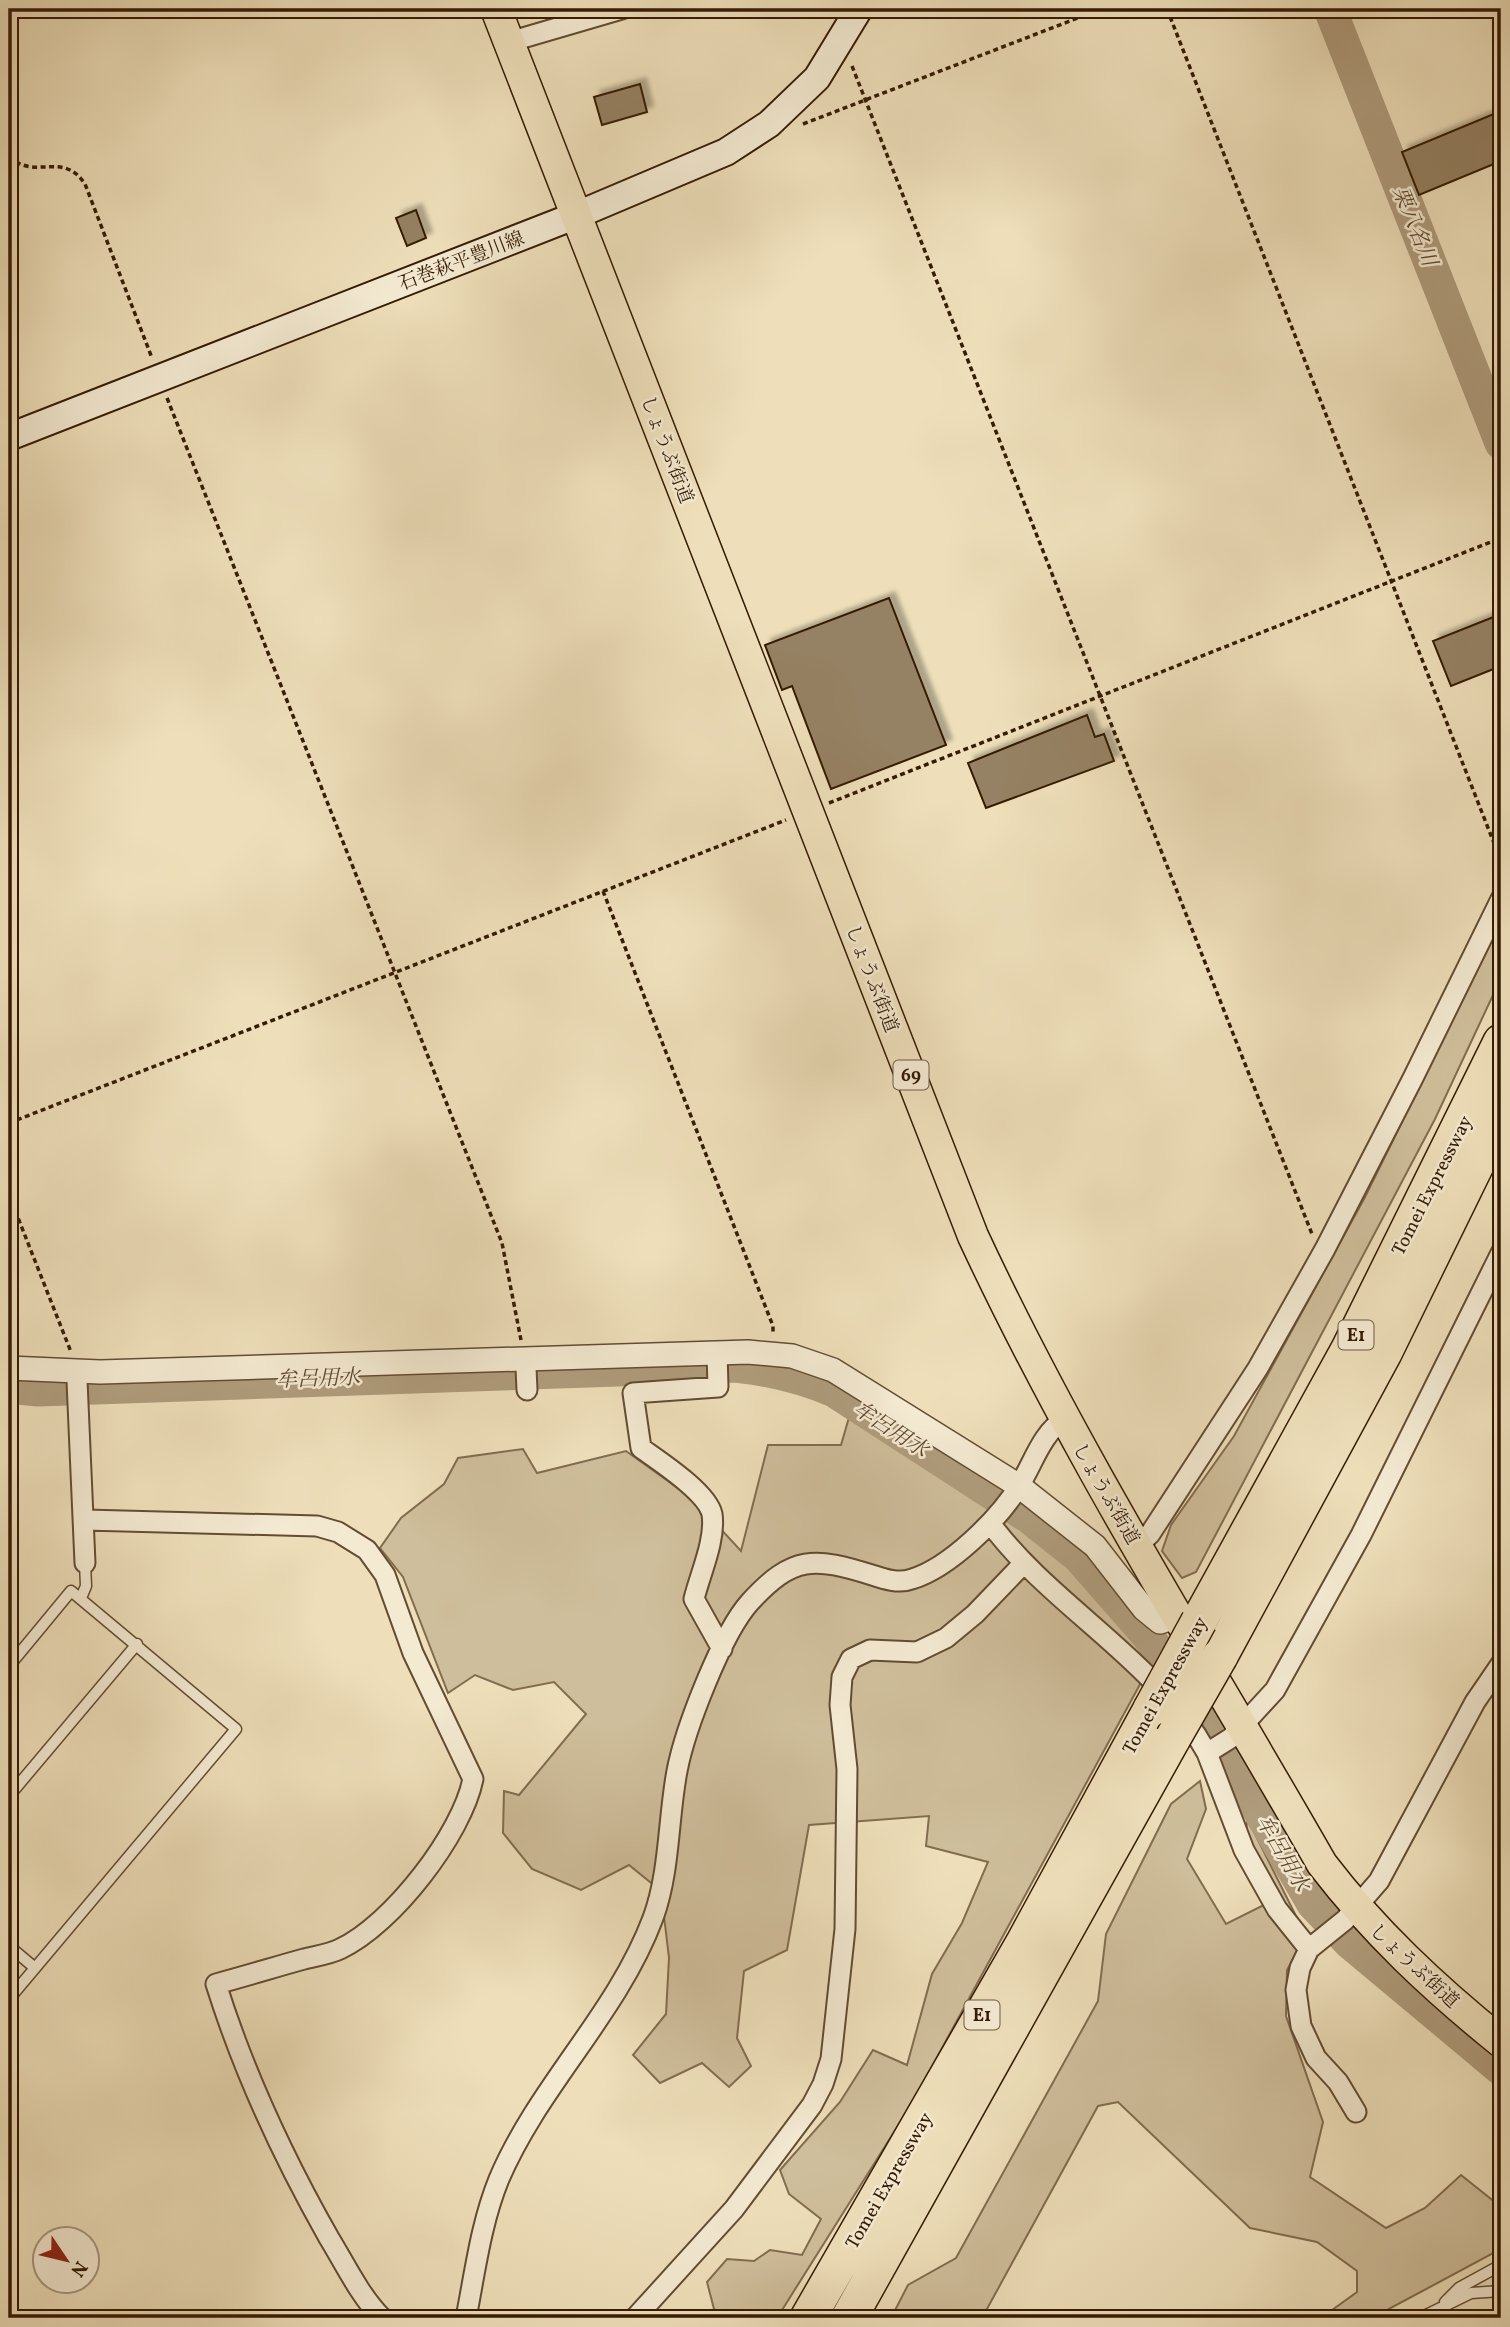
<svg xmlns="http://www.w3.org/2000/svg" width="1510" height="2327" font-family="Vollkorn,'Noto Serif JP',serif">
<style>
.green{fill:#cfbe9b;stroke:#826c50;stroke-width:2}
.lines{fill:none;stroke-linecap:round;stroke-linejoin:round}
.river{stroke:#af9c7c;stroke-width:33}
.building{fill:#958163;stroke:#351b04;stroke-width:2;filter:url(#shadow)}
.service-casing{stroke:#634c32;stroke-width:13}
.minor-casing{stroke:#634c32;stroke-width:23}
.tertiary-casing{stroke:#634c32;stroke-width:26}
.secondary-casing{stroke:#351b04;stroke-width:30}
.primary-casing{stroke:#351b04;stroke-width:33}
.motorway-casing{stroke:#351b04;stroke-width:38}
.path{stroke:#351b04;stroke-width:3.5;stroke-dasharray:5 3.5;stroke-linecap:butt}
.service{stroke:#f4ead2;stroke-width:10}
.minor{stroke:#f4ead2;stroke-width:19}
.tertiary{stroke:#f4ead2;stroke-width:23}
.secondary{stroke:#f4ead2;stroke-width:26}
.primary{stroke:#eedfba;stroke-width:30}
.motorway{stroke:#eedfba;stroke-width:35}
.motorway-bridge-casing{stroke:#351b04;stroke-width:38;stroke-linecap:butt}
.motorway-bridge{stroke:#eedfba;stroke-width:35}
.labels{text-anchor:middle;stroke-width:5;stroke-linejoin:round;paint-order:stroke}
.shield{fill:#f4ead2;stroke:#6e5942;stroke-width:2}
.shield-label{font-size:18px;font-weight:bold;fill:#351b04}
.street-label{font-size:19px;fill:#351b04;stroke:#f4ead2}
.water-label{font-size:21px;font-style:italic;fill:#60482e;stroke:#f4ead2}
</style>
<defs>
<filter id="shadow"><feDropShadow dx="6" dy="-6" stdDeviation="2" flood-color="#0004"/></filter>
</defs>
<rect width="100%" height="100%" fill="#eedfba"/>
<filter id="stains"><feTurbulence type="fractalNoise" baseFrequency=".00286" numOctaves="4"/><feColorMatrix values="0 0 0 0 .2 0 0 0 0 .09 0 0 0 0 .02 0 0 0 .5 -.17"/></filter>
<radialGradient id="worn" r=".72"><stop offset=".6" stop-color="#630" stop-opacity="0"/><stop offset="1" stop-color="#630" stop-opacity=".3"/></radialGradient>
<path class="green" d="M1501 922V978L1435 1119 1196 1572 1182 1578 1162 1551 1171 1525 1234 1436 1364 1199Z
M850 1414C942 1476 1104 1565 1150 1666L911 2105 777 2318H724L714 2309 707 2282 727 2259 754 2261 770 2250 802 2255 821 2219 789 2194 780 2170 840 2102 873 2050 907 2065 932 1974 962 1923 988 1862 926 1846 929 1816 809 1825 787 1950 744 1971 737 2038 751 2066 729 2087 702 2063 660 2083 633 2055 666 2014 669 1958 661 1891 629 1865 581 1890 532 1869 503 1833 504 1791 519 1795 586 1714 554 1682 513 1690 475 1675 448 1693 403 1577 380 1548 401 1518 444 1484 458 1458 523 1449 537 1473 626 1451 693 1499 741 1551 768 1445H841Z
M1200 1781 1206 1809 1187 1859 1226 1924 1270 1902 1246 1839 1247 1818 1306 1936 1287 1970 1286 2016 1323 2122 1310 2177 1386 2228 1425 2208 1461 2175 1501 2207V2249L1372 2318H1321L1357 2292V2271L1317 2242 1250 2228 1118 2102 1098 2106 982 2318H891L908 2285 956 2258 1098 2001 1106 1934 1171 1804Z"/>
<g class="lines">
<path class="river" d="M1330 9 1501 443
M9 1387 38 1390 736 1366C771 1370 802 1377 834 1391L1030 1518 1078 1556 1148 1636 1210 1726 1313 1904 1349 1942 1501 2069"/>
</g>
<path class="building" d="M640 84 647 112 602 125 594 97Z
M1501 111V161L1419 195 1402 152Z
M416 210 426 238 407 246 396 218Z
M889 598 946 745 831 789 792 686 782 690 765 645Z
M1501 614V666L1451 686 1433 641Z
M1087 715 1095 737 1104 734 1114 761 986 808 968 763Z"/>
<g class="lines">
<defs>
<path id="service" d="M81 1598 86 1586 85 1563
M9 1666 71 1591 236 1729 9 1999
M9 1796 137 1644
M9 1946 35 1968
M1445 2302 1459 2288 1501 2265
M1420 2318 1471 2293 1501 2291"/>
<path id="minor" d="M509 42 622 9
M717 1352 718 1387 633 1393 641 1448C659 1461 707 1492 712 1514 716 1540 700 1574 694 1599L722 1649
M526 1368 527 1390
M77 1381 85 1563
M85 1520 317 1526 338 1532 367 1550 385 1575 413 1653 473 1779C462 1834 392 1925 340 1949 330 1954 316 1956 304 1959 275 1967 246 1976 216 1984 244 2073 283 2157 329 2238 345 2264 360 2296 382 2318
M990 1523C1052 1607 1156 1659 1207 1753L1231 1738 1275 1690 1361 1535 1501 1253
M1137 1546 1150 1534 1258 1368 1325 1249 1413 1078 1501 899
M1207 1753 1244 1850 1277 1909 1309 1949
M1356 2112 1338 2082 1316 2058 1301 2026 1296 1990 1300 1968 1309 1949 1345 1920 1379 1881 1475 1702 1501 1664
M466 2318C475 2272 481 2223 499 2179 539 2085 617 2014 653 1918 670 1872 668 1818 677 1771 685 1729 722 1633 750 1602 793 1555 814 1557 872 1575 884 1579 899 1584 912 1579 949 1568 999 1519 1019 1486 1033 1464 1042 1432 1065 1419
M635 2318 734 2209 812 2105 823 2084 831 2059 845 1929 847 1769 840 1705 842 1677 851 1659 870 1650 917 1652 946 1638 975 1614 1024 1563"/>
<path id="tertiary" d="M9 1368 100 1372 748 1352 792 1356 833 1370 1019 1486 1095 1546 1144 1609 1160 1622 1178 1616"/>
<path id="secondary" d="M9 437 577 215 726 152 769 124 817 78 859 9"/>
<path id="primary" d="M496 9 973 1236C1074 1453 1203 1656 1322 1864 1374 1932 1434 1988 1501 2042"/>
<path id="motorway" d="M1199 1621 1349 1349 1501 1042
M1220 1656 1384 1353 1501 1114
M808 2318 1023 1944 1151 1709
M849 2318 1173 1738"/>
</defs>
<use href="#service" class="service-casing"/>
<use href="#minor" class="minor-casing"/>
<use href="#tertiary" class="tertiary-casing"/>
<use href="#secondary" class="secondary-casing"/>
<use href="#primary" class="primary-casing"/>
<use href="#motorway" class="motorway-casing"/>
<path class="path" d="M1167 9 1501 861
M1499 9 1501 13
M852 66 1312 1234
M803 124 1101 9
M9 157C37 181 62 150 85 184L152 358
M167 398 502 1243 521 1340
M829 803 1501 538
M603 891 773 1326V1334
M9 1123 786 820
M9 1195 71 1352"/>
<use href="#service" class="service"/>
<use href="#minor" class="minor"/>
<use href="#tertiary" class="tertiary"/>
<use href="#secondary" class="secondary"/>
<use href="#primary" class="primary"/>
<use href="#motorway" class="motorway"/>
<defs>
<path id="motorway-bridge" d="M1151 1709 1199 1621
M1173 1738 1220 1656"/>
</defs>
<use href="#motorway-bridge" class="motorway-bridge-casing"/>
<use href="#motorway-bridge" class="motorway-bridge"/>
</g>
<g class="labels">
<g class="shield">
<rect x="893.5" y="1060.5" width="35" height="29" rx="5"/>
<rect x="1338.5" y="1320.5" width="35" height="29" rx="5"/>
<rect x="964.5" y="2000.5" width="35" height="29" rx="5"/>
</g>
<g class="shield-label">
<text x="911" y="1081">69</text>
<text x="1356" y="1341">E1</text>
<text x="982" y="2021">E1</text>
</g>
<g class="street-label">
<text transform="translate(461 260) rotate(-21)" y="7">石巻萩平豊川線</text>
<text transform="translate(668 449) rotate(69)" y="7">しょうぶ街道</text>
<text transform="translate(873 978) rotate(69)" y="7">しょうぶ街道</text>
<text transform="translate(1431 1185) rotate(-63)" y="7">Tomei Expressway</text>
<text transform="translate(1107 1493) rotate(60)" y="7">しょうぶ街道</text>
<text transform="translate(1164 1685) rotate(-61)" y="7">Tomei Expressway</text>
<text transform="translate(1415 1965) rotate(43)" y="7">しょうぶ街道</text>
<text transform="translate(888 2180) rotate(-60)" y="7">Tomei Expressway</text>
</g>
<g class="water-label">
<text transform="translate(1415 226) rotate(68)" y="7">栗八名川</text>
<text transform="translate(318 1378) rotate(-2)" y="7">牟呂用水</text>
<text transform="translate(891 1429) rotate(33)" y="7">牟呂用水</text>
<text transform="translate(1283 1853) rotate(60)" y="7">牟呂用水</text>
</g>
</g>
<rect width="1510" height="2327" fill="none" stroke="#eedfba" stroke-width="35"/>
<rect x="10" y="10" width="1489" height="2306" fill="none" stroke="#351b04" stroke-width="3.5"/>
<rect x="18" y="18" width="1475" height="2292" fill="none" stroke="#351b04" stroke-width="2"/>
<g transform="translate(66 2260) rotate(125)"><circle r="33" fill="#f4ead2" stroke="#a89780" stroke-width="2"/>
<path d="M0-5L12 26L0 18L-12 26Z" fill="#8f2418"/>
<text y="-10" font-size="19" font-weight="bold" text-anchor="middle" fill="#351b04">N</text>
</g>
<rect width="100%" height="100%" filter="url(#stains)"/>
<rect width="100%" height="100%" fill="url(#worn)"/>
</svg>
